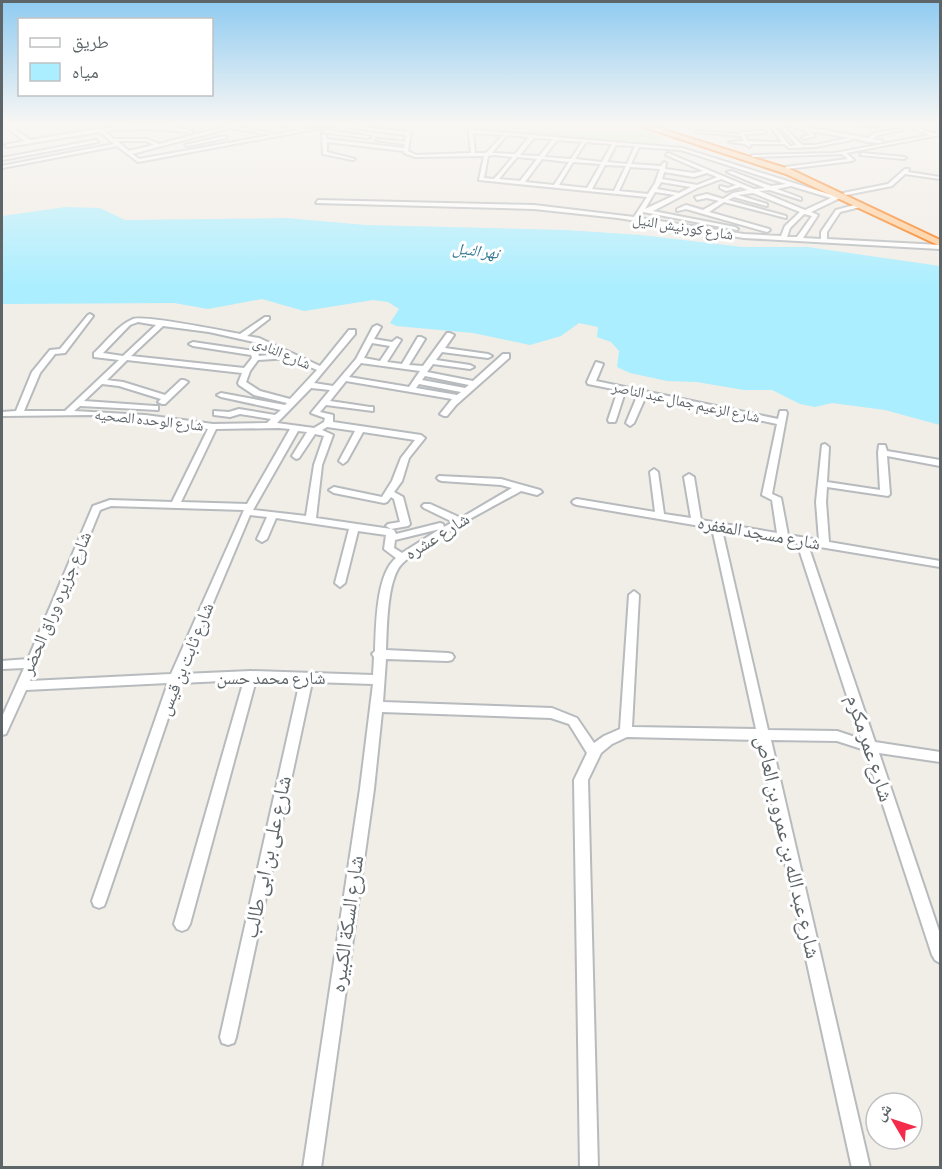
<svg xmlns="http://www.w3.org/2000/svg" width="942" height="1169" font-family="'Asap Condensed','Noto Naskh Arabic',sans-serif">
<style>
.green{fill:#cceac3}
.water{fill:#aef}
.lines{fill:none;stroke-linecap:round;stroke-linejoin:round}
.minor-casing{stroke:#b7bbbe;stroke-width:4}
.highway-casing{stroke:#f97000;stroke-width:4}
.minor{fill:#fff;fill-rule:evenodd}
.highway{fill:#ffc991;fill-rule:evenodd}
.labels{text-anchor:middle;stroke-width:6;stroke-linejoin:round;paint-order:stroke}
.far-street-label{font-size:15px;fill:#5e6568;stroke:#fff}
.far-water-label{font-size:16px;font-style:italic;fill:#347994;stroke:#fff}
.street-label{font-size:18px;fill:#5e6568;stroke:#fff}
.near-street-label{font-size:21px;fill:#5e6568;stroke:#fff}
</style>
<rect width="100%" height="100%" fill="#f1ede7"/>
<path class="green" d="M471 125H631L661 136 659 144 471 130Z"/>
<path class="water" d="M65 207 100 208 125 220 287 218 366 225 566 230 641 235 743 247H808L940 266V425L885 410 832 403 815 407 800 404 772 390H744L697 382 667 381 630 373 617 367 619 351 611 342 597 337 598 327 579 323 561 336 530 345 473 333 396 326 390 323 399 309 388 302 373 300 304 311 262 299 208 309 174 303 2 304V216Z"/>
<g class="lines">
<defs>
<path id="minor" d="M3 125H8L30 140 97 129 92 125H97L101 129C130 126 166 121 193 132L191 133C162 128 134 128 104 131L114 139H147L159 144 231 125H238L235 127 272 133 274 135 300 130 279 125 303 128V130L337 125 138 162 117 146 2 168V166L114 144 100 132 7 147 5 145 25 141ZM230 128 272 135 139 159 132 154ZM117 141H146L154 145 129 151Z
M345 125 407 132 408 125H412L408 151 416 155 471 153 468 125H472L473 130 682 148 835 196H840V198L811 212 818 215 803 238 821 239V232L836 210 862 203 864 206 840 212 827 232V239L940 245V249L744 238 618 218 534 209 316 203 318 200 534 205 634 217 647 197 479 180 484 156 415 157 404 153V151L327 142V152L355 159 353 160 323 154 322 135 324 134 326 135V139L404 148 405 144 376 140 378 139 405 142 406 135 347 127ZM473 133 503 135 486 153H475ZM507 135 529 137 515 154 492 153ZM534 138 553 139 539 156 520 155ZM557 140 582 142 571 159 544 157ZM586 142 612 144 602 162 575 159ZM616 145 635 146 627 164 607 162ZM639 147 681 150 786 184 771 186 731 171 727 172 765 188 754 189 668 153 666 155 703 171 694 173 665 169 666 163 664 162 661 166 631 164ZM494 155 513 157 494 179 484 178 488 156ZM517 157 537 159 520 181 499 179ZM542 159 569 162 554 185 525 182ZM573 162 601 164 587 188 559 185ZM605 165 626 166 614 191 592 189ZM630 167 660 169 655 183 648 194 619 191ZM664 172 694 177 707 173 717 177 697 185 662 179ZM721 179 736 185 728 188 720 186V188L726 191 740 187 748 190 733 193 723 199 707 194 695 197 697 200 707 198 719 201 703 210 686 205 677 209V211L686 209 767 232 770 230 769 229 709 212 724 202 786 218V216L728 200 734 197 767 206V204L738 195 753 193 800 212 785 226 781 236 744 234 640 218 643 212 737 230 738 229 735 227 653 211 697 188ZM661 182 691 187 679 193 657 189ZM791 186 831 198 805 210 759 191 770 190 801 200V198L777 189ZM655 192 675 195 645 209ZM804 214 812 216 797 237H787L790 228Z
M769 125H773L790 146 797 145 778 125H782L802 145H815L850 138 811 131 815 136 804 139 802 137 810 135 805 130 785 125 806 127 868 138 875 133 900 129 902 130 878 135 873 139 883 141 881 143 867 142 853 138 851 140 815 147 789 148 784 144H750L751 146 749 147 745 144 729 142 744 141 741 136 696 132 698 131 739 134 741 132 764 131 766 133 744 134 748 141 782 142Z
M855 125H879V126L877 127Z
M905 125C918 125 929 135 940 133V135L846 153 854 160 852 161 787 169 785 167 848 159 842 154 753 157 751 156 753 155 835 153 930 135Z
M937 125H940V127H938Z
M324 130 368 136 370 137 368 138 322 132Z
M225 136 227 138 187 146 185 145Z
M96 140 98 142 2 160V158Z
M862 153 904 157 906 158 904 159 860 155Z
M905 169H909L908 172 940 177V179L905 174 892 186 846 195 843 193 888 184Z
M90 314 93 316 65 353 55 354 40 373 24 411H65L119 360 94 357V353C106 342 118 325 133 319 145 315 223 331 240 334L265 317H269V319L247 336 259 338 320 366 349 330H355V334L314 383 333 386 356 359 373 327 377 325 381 327 374 339 392 342 397 338 401 340 387 362 402 364 418 337H421L425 339 409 365 423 366 447 333H450L454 335 445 348 488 354 492 356 488 358 442 352 436 360 470 365 474 367 470 369 433 364 427 372 473 381 503 354H509V358L456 405 447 416H444L440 414 452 399 346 381 330 401 370 407H373V411L326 405 320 412 333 415V422L421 435 425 438 409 458 402 481 394 492 403 497 410 524 408 526 391 529 394 530 396 534 440 523 443 524 444 527 453 522 424 508 422 506 424 504H430L461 518 512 488 501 485 442 481 439 480 437 478 439 476 501 479 540 490 542 492 537 495 521 491C498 504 408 550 398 569 387 588 387 628 386 650L448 653 452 654 454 657 452 660 448 661 386 659 383 702 552 708 577 718 594 743 604 736 620 729 629 595 634 591 639 595 632 727 756 729 712 528 577 505 574 504 572 502 574 500 577 499 655 512 650 472 654 469 658 472 664 514 691 518 684 477 689 474 694 477 701 520 777 533 772 500 762 495 777 424 646 396 634 423 630 426 626 423 638 394 625 392 616 420 615 422H609L608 420 618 390 588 384 587 382 596 362 603 364 596 381 778 419 780 411H786L787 413 772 494 781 498 788 535 819 540 816 502 822 445 825 444 829 447 827 482 880 490 878 453 879 445H885L887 451 940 460V466L887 456 890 494 888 496 827 487 826 502 829 542 940 561V567L808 545 875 742 940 752V762L879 753 940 934V963L935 960 932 955 865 750 837 741 771 740 870 1168H852L758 740 627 737 612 744 601 753 588 780 598 1168H580L574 780 587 753 569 724 551 718 382 712 374 789 321 1168H303L360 789 373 684 312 682 236 1037 234 1043 228 1045 222 1043 220 1037 300 681 256 680 190 924 187 929 182 931 177 929 174 924 244 680 180 683 106 901 104 906 99 908 94 906 92 901 168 683 26 690 6 734 2 735V717L24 668 2 669V661L28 659 93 506 110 500 172 502 208 429 145 419 92 415 2 416V412L16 411 32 372 50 350 60 349 88 315ZM138 322 156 325 123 356 103 353 130 325ZM163 326 209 332 254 342 281 354 259 356 257 351H254L193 342 189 344 193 346 251 355 252 358 244 368 131 356ZM372 343 390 346 380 361 364 358ZM290 358 317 370 290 399 260 391 246 382 250 371 258 360ZM127 360 242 373 238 383 239 385 254 395 287 403 285 405 221 393 217 395 221 397 281 410 275 415 239 409 229 412 214 411V415L230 417 240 414 271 419 267 423 213 424 145 415 74 411 80 406 158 410V406H155L84 401 102 384 119 386 161 399 158 402 162 404H165L188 382 184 380H181L165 395 123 382 107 380ZM361 363 420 371 409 387 349 377ZM425 376 469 385 465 388 422 380ZM419 384 461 392 457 395 416 388ZM311 388 330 390 311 413 325 418 324 422 314 428 277 423ZM327 427 355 431 339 461 343 464 347 461 363 432 415 440 401 458 392 481 382 497 334 487 329 490 334 493 384 503 387 502 391 497 394 499 400 522 388 524 386 526 391 529 316 518 322 465 333 435 322 430ZM279 428 290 429 247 504 181 502 216 429ZM298 431 307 432 292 456 296 459 299 458 315 434 324 436 314 465 306 516 253 510ZM111 506 244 510 171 674 30 681 100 510ZM250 515 267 517 257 539 262 542 267 539 276 518 349 529 335 583 340 587 345 583 358 531 386 535 384 549 396 558C376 574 376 626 375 651L372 654 374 657 373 675 251 671 183 674ZM440 529 402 553 394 548 395 540ZM722 530 797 543 861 739 837 731 768 730Z"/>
<path id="highway" d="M638 125H648L792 170 940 240V246L786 174Z"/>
</defs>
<use href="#minor" class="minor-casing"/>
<use href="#highway" class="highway-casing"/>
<use href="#minor" class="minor"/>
<use href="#highway" class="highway"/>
</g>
<linearGradient id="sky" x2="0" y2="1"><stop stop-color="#8fcbf1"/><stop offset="0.43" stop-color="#f9f7f4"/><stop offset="1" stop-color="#f9f7f4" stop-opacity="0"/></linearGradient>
<rect width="942" height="289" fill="url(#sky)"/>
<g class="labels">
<g class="far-street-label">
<text transform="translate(683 227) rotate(9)" y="5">شارع كورنيش النيل</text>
<text transform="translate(282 353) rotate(23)" y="5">شارع النادى</text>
<text transform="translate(686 402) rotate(12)" y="5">شارع الزعيم جمال عبد الناصر</text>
<text transform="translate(149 420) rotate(6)" y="5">شارع الوحده الصحيه</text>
</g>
<g class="far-water-label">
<text transform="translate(476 250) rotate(7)" y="6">نهر النيل</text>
</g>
<g class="street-label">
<text transform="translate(759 533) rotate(10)" y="6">شارع مسجد المغفره</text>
<text transform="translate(437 536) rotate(-32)" y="6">شارع عشره</text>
<text transform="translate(56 603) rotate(-67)" y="6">شارع جزيره وراق الحضر</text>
<text transform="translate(186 659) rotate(-68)" y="6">شارع ثابت بن قيس</text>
<text x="271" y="684">شارع محمد حسن</text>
</g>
<g class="near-street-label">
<text transform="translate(870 748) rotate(72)" y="7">شارع عمر مكرم</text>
<text transform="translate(788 847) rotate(77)" y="7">شارع عبد الله بن عمرو بن العاص</text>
<text transform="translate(267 857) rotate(-78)" y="7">شارع على بن ابى طالب</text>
<text transform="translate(347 924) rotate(-82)" y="7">شارع السكة الكبيره</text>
</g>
</g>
<rect width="942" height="1169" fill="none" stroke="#5e6568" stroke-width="6"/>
<rect x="18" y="18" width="195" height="78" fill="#ffffff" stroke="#bfc1c3" stroke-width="1.5"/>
<rect x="30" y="38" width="30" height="9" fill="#ffffff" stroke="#bfc1c3" stroke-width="1.5"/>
<text x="72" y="48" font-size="18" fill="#5e6568">طريق</text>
<rect x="30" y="63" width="30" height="18" fill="#aaeeff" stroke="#bfc1c3" stroke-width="1.5"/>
<text x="72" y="78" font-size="18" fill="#5e6568">مياه</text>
<g transform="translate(894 1121) rotate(309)"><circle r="28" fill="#ffffff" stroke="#bfc1c3" stroke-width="1.5"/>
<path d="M0-4.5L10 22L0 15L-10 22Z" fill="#f42b4a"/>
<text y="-9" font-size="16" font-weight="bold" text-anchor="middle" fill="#5e6568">ش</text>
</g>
</svg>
